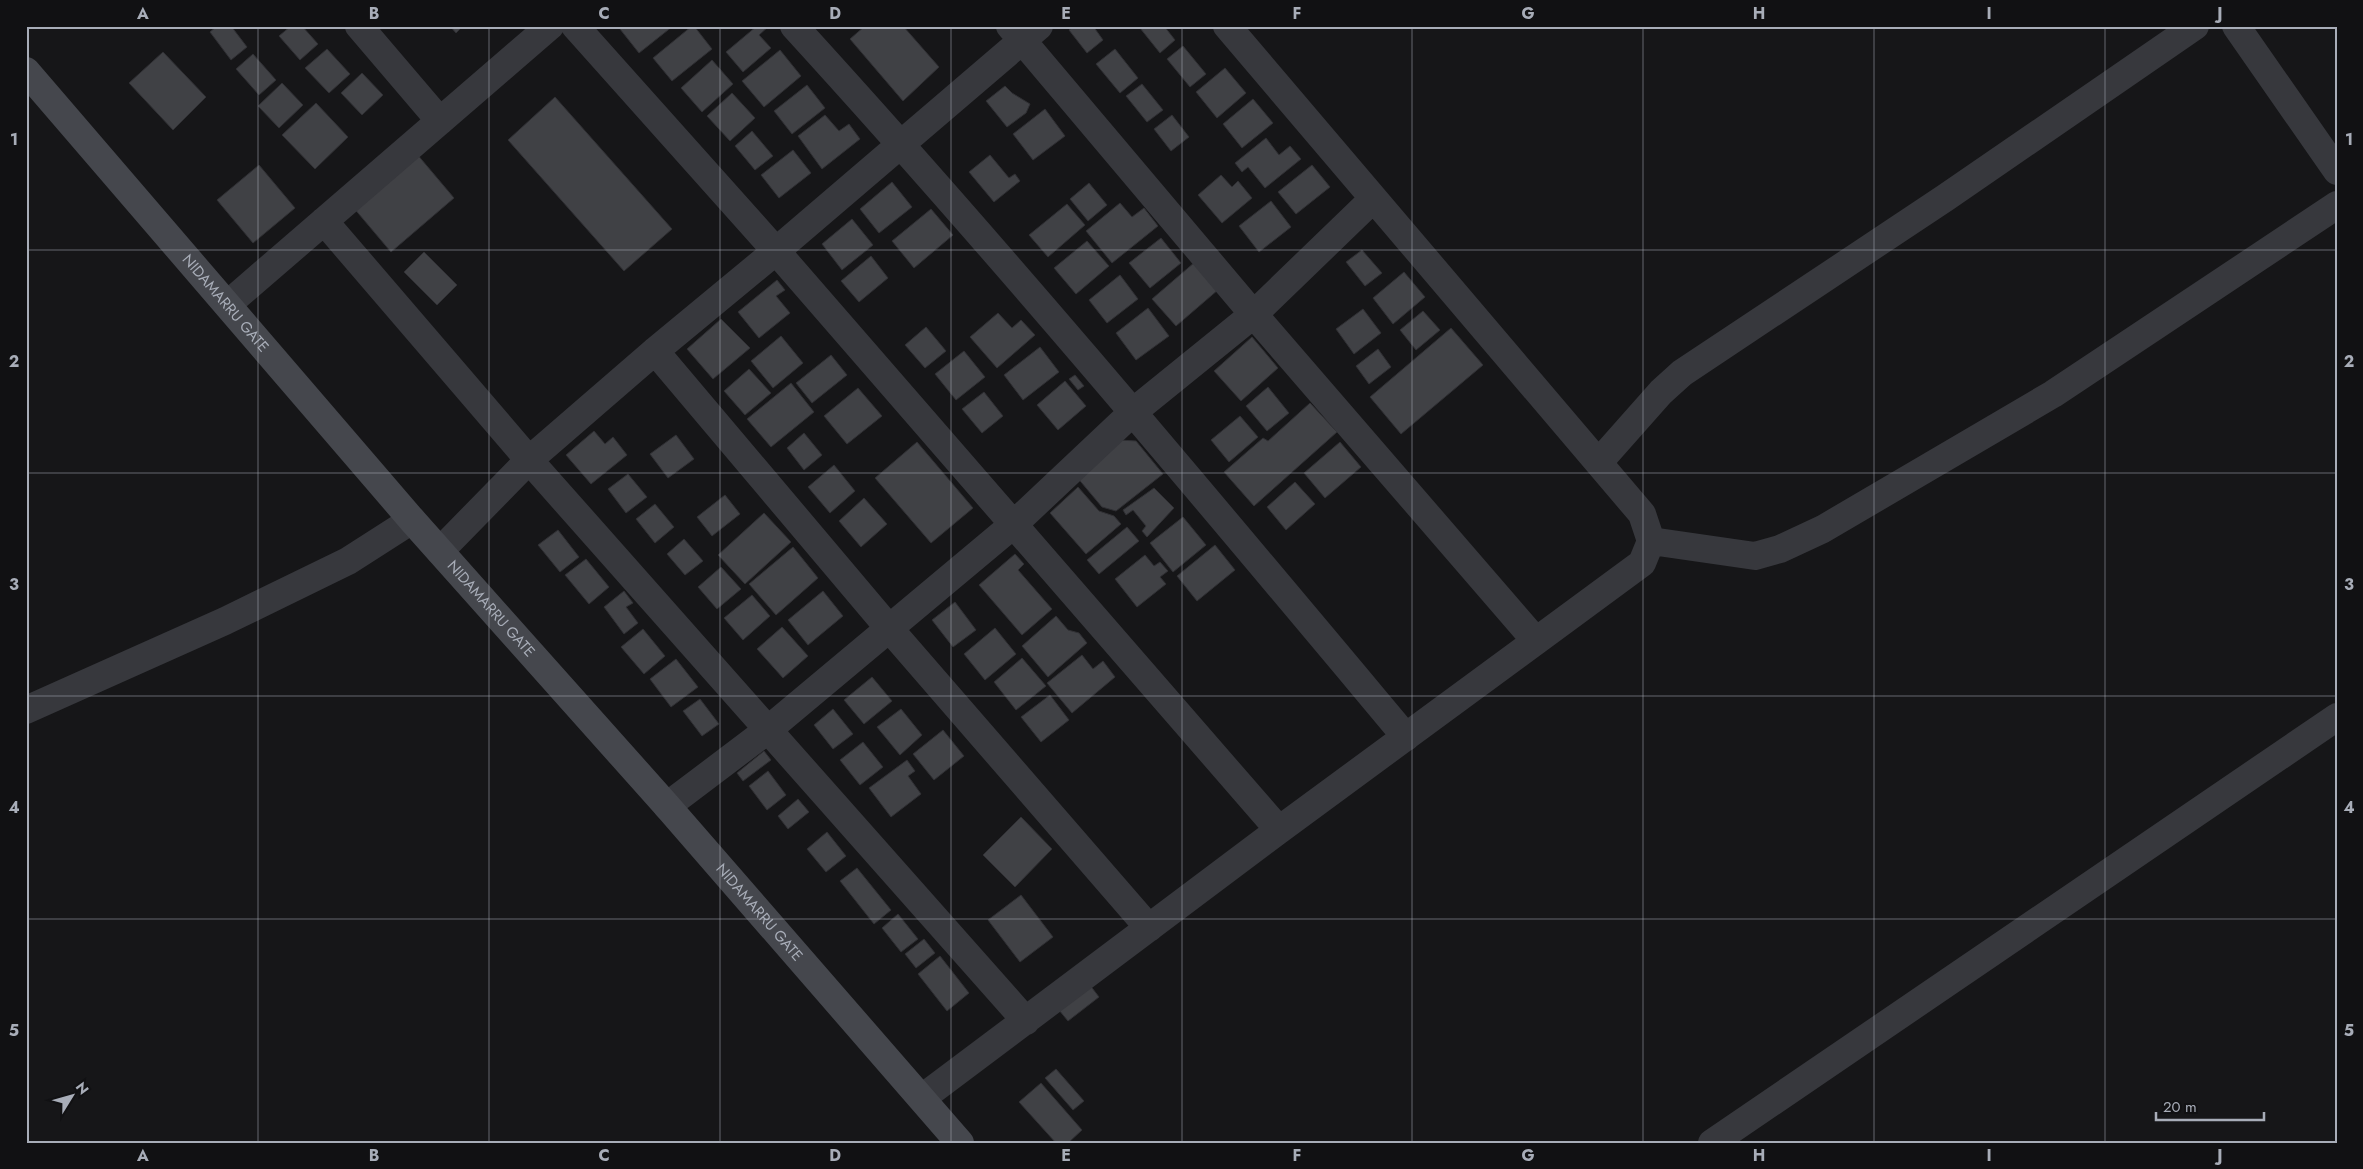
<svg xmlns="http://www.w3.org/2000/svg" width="2363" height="1169" font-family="Jost,sans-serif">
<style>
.building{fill:#404145;stroke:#303034}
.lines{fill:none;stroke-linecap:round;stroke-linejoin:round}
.minor{stroke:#37383d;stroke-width:28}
.secondary{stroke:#45474d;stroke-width:28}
.grid{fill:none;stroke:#a8adb8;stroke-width:1;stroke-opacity:0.55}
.labels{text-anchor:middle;stroke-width:4;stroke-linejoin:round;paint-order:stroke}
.street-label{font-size:15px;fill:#a8adb8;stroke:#111113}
.neatline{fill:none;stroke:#a8adb8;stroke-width:2}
.grid-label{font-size:16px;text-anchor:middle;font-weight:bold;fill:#a8adb8}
</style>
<rect width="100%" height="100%" fill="#161618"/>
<path class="building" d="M217 26H231L247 47 231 60 210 32Z
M291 26H302L318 44 300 60 279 36Z
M450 26H463L456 33Z
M623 26H673L639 53 620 29Z
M692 26H694L712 49 672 81 653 58Z
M757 26H769L759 35 771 48 743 72 726 52Z
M865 26H903L939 67 903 101 850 39Z
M1074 26H1093L1103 40 1087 53 1069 30Z
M1142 26H1164L1175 40 1160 53 1140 28Z
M1183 46 1206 74 1190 87 1167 59Z
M327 49 350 74 329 93 305 68Z
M1115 49 1138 78 1120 93 1096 64Z
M780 50 801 76 764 107 742 81Z
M163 52 206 97 173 130 129 83Z
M253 54 276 80 259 95 236 69Z
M712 60 733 84 702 112 681 88Z
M1225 68 1246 93 1217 118 1196 92Z
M362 73 383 95 362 115 341 93Z
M282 83 303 105 279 128 258 106Z
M1142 84 1163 110 1147 122 1126 96Z
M807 85 825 108 792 134 774 111Z
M1005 86 1012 93 1030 104 1026 113 1007 127 986 101Z
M732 93 755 118 730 141 707 116Z
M555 97 672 229 624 271 508 140Z
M1253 99 1273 123 1242 148 1223 124Z
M316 103 348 137 315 169 282 135Z
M1045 109 1065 136 1033 160 1013 134Z
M825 115 839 131 849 124 860 139 822 169 798 136Z
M1172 115 1189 137 1171 151 1154 129Z
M752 131 773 156 755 170 735 146Z
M1266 138 1279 155 1290 146 1301 159 1265 188 1248 167 1242 172 1235 163Z
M793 150 811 173 779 198 761 175Z
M416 153 454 198 391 252 353 207Z
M990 155 1009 178 1015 174 1020 181 994 202 969 172Z
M259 165 295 208 253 243 217 200Z
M1312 165 1330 187 1296 214 1278 192Z
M1221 175 1232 187 1238 181 1252 198 1222 223 1198 195Z
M892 182 912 207 879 233 860 209Z
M1089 183 1107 205 1088 221 1070 199Z
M1271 201 1291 227 1259 252 1239 226Z
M1120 203 1132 217 1144 208 1158 226 1112 263 1086 231Z
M1067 204 1085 225 1048 257 1029 235Z
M931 209 953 235 914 268 892 241Z
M852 219 873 245 842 270 822 244Z
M1161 238 1181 263 1150 288 1129 263Z
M1087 241 1109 266 1076 294 1054 268Z
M1362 250 1382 273 1365 286 1346 262Z
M424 252 457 285 437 305 404 272Z
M871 256 888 278 859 302 841 281Z
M1195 262 1219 289 1176 326 1152 299Z
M1404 272 1425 297 1393 324 1373 298Z
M1120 275 1138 299 1107 323 1089 300Z
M777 280 785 290 776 296 790 313 759 338 738 312Z
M1148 308 1169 336 1136 360 1116 333Z
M1363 309 1381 333 1354 354 1336 329Z
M1423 311 1440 330 1416 350 1400 330Z
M998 313 1012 328 1021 320 1035 335 997 368 970 337Z
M721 319 750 348 713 379 687 349Z
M926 327 946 351 925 368 905 345Z
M1451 328 1483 365 1401 434 1370 397Z
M781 336 803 363 773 388 751 361Z
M1252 337 1278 368 1241 401 1214 371Z
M1040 347 1059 372 1023 400 1004 375Z
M1378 349 1391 367 1369 384 1356 366Z
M964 351 985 377 956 400 935 374Z
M831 355 847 375 812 403 796 383Z
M749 369 771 393 745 415 724 391Z
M1075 375 1084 386 1078 390 1069 379Z
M1065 381 1086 406 1058 430 1037 405Z
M791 383 814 412 771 447 747 419Z
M1268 387 1289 413 1267 431 1246 406Z
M858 388 882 416 847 444 824 416Z
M984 392 1003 416 982 433 962 409Z
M1310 403 1337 432 1254 506 1224 472 1263 438 1268 441Z
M1240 416 1258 437 1229 462 1211 440Z
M594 431 605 444 613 437 627 455 591 484 566 455Z
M804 433 822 455 804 470 787 448Z
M676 435 694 459 668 478 650 454Z
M1119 440 1136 441 1163 474 1116 511 1102 507 1076 476Z
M917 442 973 508 931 543 875 478Z
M1340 442 1361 467 1325 498 1304 473Z
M834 465 855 491 830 513 808 487Z
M628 474 647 497 626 513 608 489Z
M1295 482 1315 504 1286 530 1267 507Z
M1078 487 1099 511 1114 516 1121 524 1086 554 1050 513Z
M1154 488 1174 508 1147 537 1142 531 1146 526 1133 510 1126 515 1123 510Z
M725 495 740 514 712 536 697 517Z
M864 498 887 524 861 547 839 521Z
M655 504 674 527 655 543 636 519Z
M764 513 791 542 745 584 718 555Z
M1183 517 1206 545 1173 572 1150 543Z
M1127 527 1139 541 1099 574 1087 560Z
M558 530 579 557 560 572 538 545Z
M684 539 703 561 685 575 667 554Z
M1215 545 1235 570 1197 601 1177 576Z
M793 547 818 578 776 615 749 584Z
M1015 554 1024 564 1018 570 1052 609 1022 635 979 585Z
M1145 555 1154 566 1160 562 1168 571 1160 577 1166 584 1137 607 1115 579Z
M586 559 609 587 589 604 565 575Z
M721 567 741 589 717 609 698 587Z
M624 591 633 603 626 607 638 623 624 634 604 607Z
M823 591 843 616 808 645 788 620Z
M752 595 770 616 743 640 724 618Z
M955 602 976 630 953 647 932 620Z
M1056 616 1068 630 1079 633 1087 643 1048 677 1022 646Z
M782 627 808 656 783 678 757 649Z
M995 628 1016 654 985 680 964 654Z
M643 629 665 656 644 674 621 647Z
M1082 655 1093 669 1103 661 1115 677 1072 713 1047 683Z
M1022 658 1046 686 1016 710 994 682Z
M676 659 698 687 671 707 650 679Z
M872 677 892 701 864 724 844 700Z
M1050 695 1069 720 1041 742 1021 717Z
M700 699 719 724 702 736 683 711Z
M833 709 853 734 833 749 814 725Z
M901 709 922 735 900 755 877 727Z
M943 730 964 756 934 780 913 754Z
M863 742 883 767 860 785 840 760Z
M764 751 771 760 743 781 737 773Z
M907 760 915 771 908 776 921 794 891 817 869 788Z
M768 771 786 795 767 810 749 786Z
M798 799 809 812 788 829 778 816Z
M1021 817 1052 849 1015 887 983 855Z
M827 832 846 856 826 872 807 849Z
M857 868 891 910 874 924 840 881Z
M1021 895 1053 937 1020 962 988 920Z
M898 914 918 939 901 952 882 928Z
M924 939 935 953 916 968 905 954Z
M940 956 969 993 947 1011 918 974Z
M1086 980 1099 997 1068 1021 1054 1004Z
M1056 1069 1084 1101 1073 1110 1045 1078Z
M1041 1083 1082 1130 1068 1143H1056L1019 1102Z"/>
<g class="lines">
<path class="minor" d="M359 26 440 121
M575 26 776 251 1279 830
M794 26C1005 257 1205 497 1406 737
M1010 26 1243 302 1536 641
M2236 26 2337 171
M324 221 529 460 1026 1021
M228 304 550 26
M655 351 888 627 1149 928
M1599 462 1661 392 1682 373 1945 198 2195 26
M1651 541 1755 556 1780 549 1823 529 2053 394 2337 205
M440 551 529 460 655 351 776 251 1039 26
M26 710 225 621 348 561 412 520
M667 806 769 729 1014 524 1133 412 1254 314 1373 199
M922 1098 1279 830 1642 563 1651 541 1642 514 1227 26
M1712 1143 2337 717"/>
<path class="secondary" id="s1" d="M26 71 412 520 667 806 960 1143"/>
</g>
<path class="grid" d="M258 26V1143M489 26V1143M720 26V1143M951 26V1143M1182 26V1143M1412 26V1143M1643 26V1143M1874 26V1143M2105 26V1143M26 250H2337M26 473H2337M26 696H2337M26 919H2337"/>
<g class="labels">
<g class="street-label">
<text dy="5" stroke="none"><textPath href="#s1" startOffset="306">NIDAMARRU GATE</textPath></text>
<text dy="5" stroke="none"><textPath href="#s1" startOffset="711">NIDAMARRU GATE</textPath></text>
<text dy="5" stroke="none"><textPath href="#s1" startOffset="1116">NIDAMARRU GATE</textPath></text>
</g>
</g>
<rect width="2363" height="1169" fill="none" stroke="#111113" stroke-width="55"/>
<g transform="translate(72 1096) rotate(53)" stroke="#111113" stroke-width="4" paint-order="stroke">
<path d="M0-4L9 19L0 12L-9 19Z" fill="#a8adb8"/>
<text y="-8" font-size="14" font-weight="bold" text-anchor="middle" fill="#a8adb8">N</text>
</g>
<path d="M2156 1112v8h108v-8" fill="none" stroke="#a8adb8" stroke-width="2.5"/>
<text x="2163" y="1112" font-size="15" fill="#a8adb8" stroke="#111113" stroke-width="4" paint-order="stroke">20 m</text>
<rect x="28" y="28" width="2308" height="1114" class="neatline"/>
<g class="grid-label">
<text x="143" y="19">A</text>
<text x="374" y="19">B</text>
<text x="604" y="19">C</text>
<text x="835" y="19">D</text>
<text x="1066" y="19">E</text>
<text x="1297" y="19">F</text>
<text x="1528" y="19">G</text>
<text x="1759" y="19">H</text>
<text x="1989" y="19">I</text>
<text x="2220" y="19">J</text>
<text x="14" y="145">1</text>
<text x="2349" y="145">1</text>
<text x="14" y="367">2</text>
<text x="2349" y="367">2</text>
<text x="14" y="590">3</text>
<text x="2349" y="590">3</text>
<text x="14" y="813">4</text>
<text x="2349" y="813">4</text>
<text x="14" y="1036">5</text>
<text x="2349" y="1036">5</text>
<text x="143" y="1161">A</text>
<text x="374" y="1161">B</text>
<text x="604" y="1161">C</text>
<text x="835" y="1161">D</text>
<text x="1066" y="1161">E</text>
<text x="1297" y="1161">F</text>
<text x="1528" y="1161">G</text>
<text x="1759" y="1161">H</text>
<text x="1989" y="1161">I</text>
<text x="2220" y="1161">J</text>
</g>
</svg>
